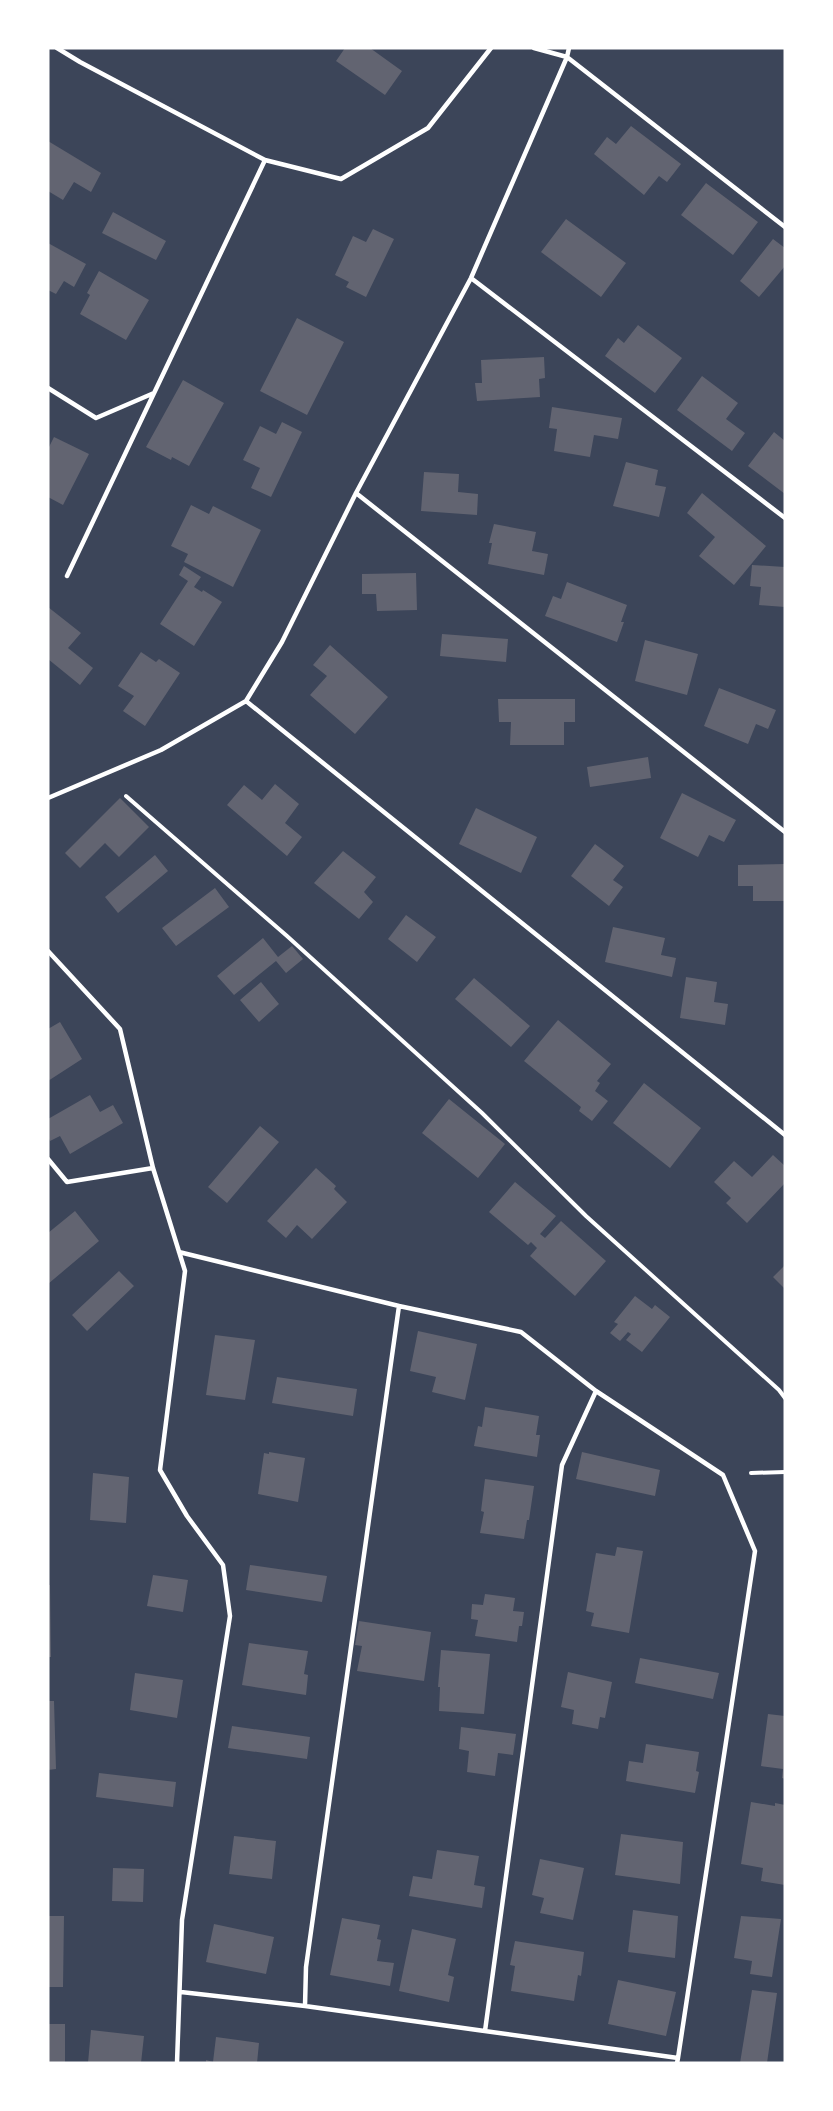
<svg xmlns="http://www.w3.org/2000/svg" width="833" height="2111" font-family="Commissioner,sans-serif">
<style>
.green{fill:#3c4559}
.building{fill:#626471}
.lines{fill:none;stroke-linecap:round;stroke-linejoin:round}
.path{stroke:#fff;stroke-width:4}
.service{stroke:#fff;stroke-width:4.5}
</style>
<rect width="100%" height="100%" fill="#2d3142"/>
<path class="green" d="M48 48H785V2063H48Z"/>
<path class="building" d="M345 48H370L402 71 385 95 336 61Z
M631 126 681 164 667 182 659 176 644 195 594 154 607 137 616 144Z
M48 141 101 173 91 192 74 182 63 200 48 191Z
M706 183 758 222 733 255 681 215Z
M113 212 166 241 156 260 102 233Z
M566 219 626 263 601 297 541 252Z
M373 229 394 239 366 297 346 287 349 282 335 275 353 236 366 242Z
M773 239 785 248V266L759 297 740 281Z
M48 243 86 264 74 287 64 281 56 294 48 290Z
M99 271 149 300 126 340 80 314 90 295 87 293Z
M297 318 344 342 307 415 260 391Z
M638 325 682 358 655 393 605 356 618 338 624 343Z
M544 357 545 378 539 379 540 397 477 401 475 383H482L481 360Z
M702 376 738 403 726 419 745 433 732 451 677 410Z
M183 380 224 403 189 466 172 457 171 460 146 447Z
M552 407 622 418 618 439 594 435 590 457 554 451 557 429 549 428Z
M282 422 302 432 271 497 251 488 260 468 243 460 260 426 276 434Z
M774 432 785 441V494L748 466Z
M54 437 89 454 63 505 48 497V449Z
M626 462 658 470 655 485 666 487 659 517 613 506Z
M424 472 459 474 458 492 478 494 477 515 421 511Z
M702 493 766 546 734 585 699 556 715 537 687 513Z
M191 505 209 514 213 506 261 530 233 587 184 562 188 554 171 546Z
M494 524 536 532 532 551 548 554 544 575 488 564 492 543H489Z
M752 565 785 567V607L759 605 761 587 750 586Z
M184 566 201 577 194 587 202 592 203 590 222 602 194 646 160 624 188 581 179 575Z
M416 573 417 610 377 611 376 594H362V574Z
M567 582 627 605 621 622H624L617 642 545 616 553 596 561 599Z
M48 607 81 633 68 648 93 668 80 685 48 659Z
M442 634 508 639 506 662 440 656Z
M645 640 698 654 687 695 635 681Z
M330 645 388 697 355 734 310 695 327 676 313 665Z
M141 652 156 662 159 659 180 673 145 726 123 711 134 696 118 686Z
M719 688 776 710 768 729 756 724 748 744 704 726Z
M498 699H575V722H564V745H510L511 722H499Z
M648 757 651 778 590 787 587 767Z
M275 784 299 804 285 823 302 837 287 856 227 805 244 785 262 800Z
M682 793 736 820 724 842 709 835 698 857 660 838Z
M120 798 149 827 119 857 105 843 80 868 65 853Z
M476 808 537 837 521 873 459 844Z
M595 844 624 866 613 880 623 887 609 906 571 876Z
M343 851 376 877 364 892 373 902 359 919 314 883Z
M155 855 168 871 118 913 105 897Z
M785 864V901H753V886H738V865Z
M215 888 229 907 176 946 162 928Z
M406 915 436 937 417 962 388 939Z
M613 927 665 938 661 955 676 958 672 977 605 962Z
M263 938 278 957 292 946 303 959 286 973 276 961 234 995 217 976Z
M686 977 717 982 714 1002 728 1004 725 1025 680 1018Z
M474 978 530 1026 511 1047 455 999Z
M261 982 279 1004 259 1022 240 1000Z
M558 1020 611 1064 597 1081 600 1083 595 1091 608 1101 592 1121 579 1111 581 1107 524 1061Z
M60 1022 82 1059 48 1081V1029Z
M644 1083 701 1128 670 1168 613 1123Z
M90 1095 100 1112 113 1105 123 1123 70 1154 60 1136 50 1141 48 1137V1119Z
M449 1099 505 1144 478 1178 422 1133Z
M260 1126 279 1142 227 1203 208 1187Z
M773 1155 785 1166V1183L747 1223 726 1203 731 1198 714 1182 734 1161 752 1177Z
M316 1168 336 1186 334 1189 347 1202 312 1239 297 1225 286 1238 267 1221Z
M515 1182 556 1216 540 1234 545 1238 561 1221 606 1261 575 1296 530 1256 537 1248 531 1242 528 1245 489 1212Z
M75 1211 99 1241 48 1284V1233Z
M785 1265V1289L773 1277Z
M119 1271 134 1286 87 1331 72 1315Z
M635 1296 652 1309 655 1305 670 1317 642 1352 626 1340 631 1334 628 1332 620 1341 610 1333 618 1324 614 1322Z
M418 1331 477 1344 465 1400 432 1392 436 1377 410 1371Z
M215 1335 255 1340 245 1400 206 1395Z
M277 1377 357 1389 353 1416 272 1403Z
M485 1407 539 1416 536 1435H540L537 1457 474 1446 478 1426 482 1427Z
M269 1452 305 1458 298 1502 258 1494 264 1453 269 1454Z
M582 1452 660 1470 655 1496 576 1479Z
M93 1473 129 1477 126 1523 90 1520Z
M485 1479 534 1486 529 1520H527L524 1539 480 1533 484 1512 481 1511Z
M617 1547 643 1551 629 1633 591 1626 594 1613 586 1611 596 1553 615 1556Z
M250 1565 327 1576 322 1602 246 1590Z
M153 1575 188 1580 183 1612 147 1606Z
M48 1585H50L51 1657H48Z
M485 1594 515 1598 513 1611 524 1612 522 1626H519L517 1642 475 1636 478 1620 471 1619 472 1604 483 1605Z
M359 1621 431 1632 424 1681 357 1671 362 1646 355 1645Z
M249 1643 308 1651 304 1674 308 1675 306 1695 242 1685Z
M441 1650 490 1654 484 1714 439 1711 440 1687H438Z
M640 1658 719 1673 713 1699 635 1683Z
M568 1672 612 1682 605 1718 600 1717 598 1729 572 1724 574 1710 561 1707Z
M135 1673 183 1680 177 1718 130 1710Z
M48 1701H54L56 1769 48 1770Z
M768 1714 785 1716V1779L782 1778 783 1769 761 1766Z
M232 1726 310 1737 307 1759 228 1748Z
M461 1727 516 1734 513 1755 498 1753 495 1776 467 1772 469 1751 459 1749Z
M646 1744 699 1752 696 1771 699 1772 695 1793 626 1781 629 1761 643 1763Z
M99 1773 176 1782 173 1807 96 1797Z
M751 1802 775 1806V1803L785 1805V1885L761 1881 763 1868 741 1864Z
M621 1834 683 1842 680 1884 615 1875Z
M234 1836 276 1841 272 1879 229 1874Z
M437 1850 479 1856 474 1885 485 1887 482 1908 409 1896 413 1876 432 1879Z
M540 1859 584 1868 573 1920 540 1913 544 1898 532 1895Z
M113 1868 144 1869 143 1902 112 1901Z
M633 1910 678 1916 675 1958 628 1952Z
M48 1916H64L63 1987H48Z
M741 1916 781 1919 772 1977 750 1974 752 1961 734 1958Z
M342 1918 380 1925 377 1939 381 1940 377 1961 394 1963 390 1986 330 1975Z
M214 1924 274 1937 266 1974 206 1962Z
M412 1929 456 1939 448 1975 454 1977 449 2002 399 1991Z
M515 1941 584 1952 581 1976 578 1975 574 2001 511 1991 515 1966 510 1965Z
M618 1980 676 1992 666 2036 608 2024Z
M752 1990 777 1993 767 2063H740Z
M48 2024H65V2063H48Z
M91 2030 144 2036 141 2063H88Z
M216 2037 259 2043 257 2063H206V2060L213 2062Z"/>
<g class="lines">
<path class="path" d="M126 796 287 936 482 1113 586 1216 779 1390 785 1398
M751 1473 785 1472"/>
<path class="service" d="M57 48 80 62 265 160 341 179 428 128 491 48
M534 48 567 57 785 227
M471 278 785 518
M48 388 96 418 154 393
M356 493 785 832
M67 576 265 160
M246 701 785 1135
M48 798 161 750 246 701 282 642 356 493 471 278 567 57 569 48
M48 951 120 1029 153 1168 185 1271 160 1470 187 1516 223 1565 230 1616 182 1920 177 2063
M48 1159 67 1182 153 1168
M179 1252 399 1306 306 1967 305 2006 181 1992
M399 1306 521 1332 596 1391 723 1475 755 1551 678 2058
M305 2006 678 2058 677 2063
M485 2031 562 1465 596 1391"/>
</g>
<rect width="833" height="2111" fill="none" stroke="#ffffff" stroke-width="99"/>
</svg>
